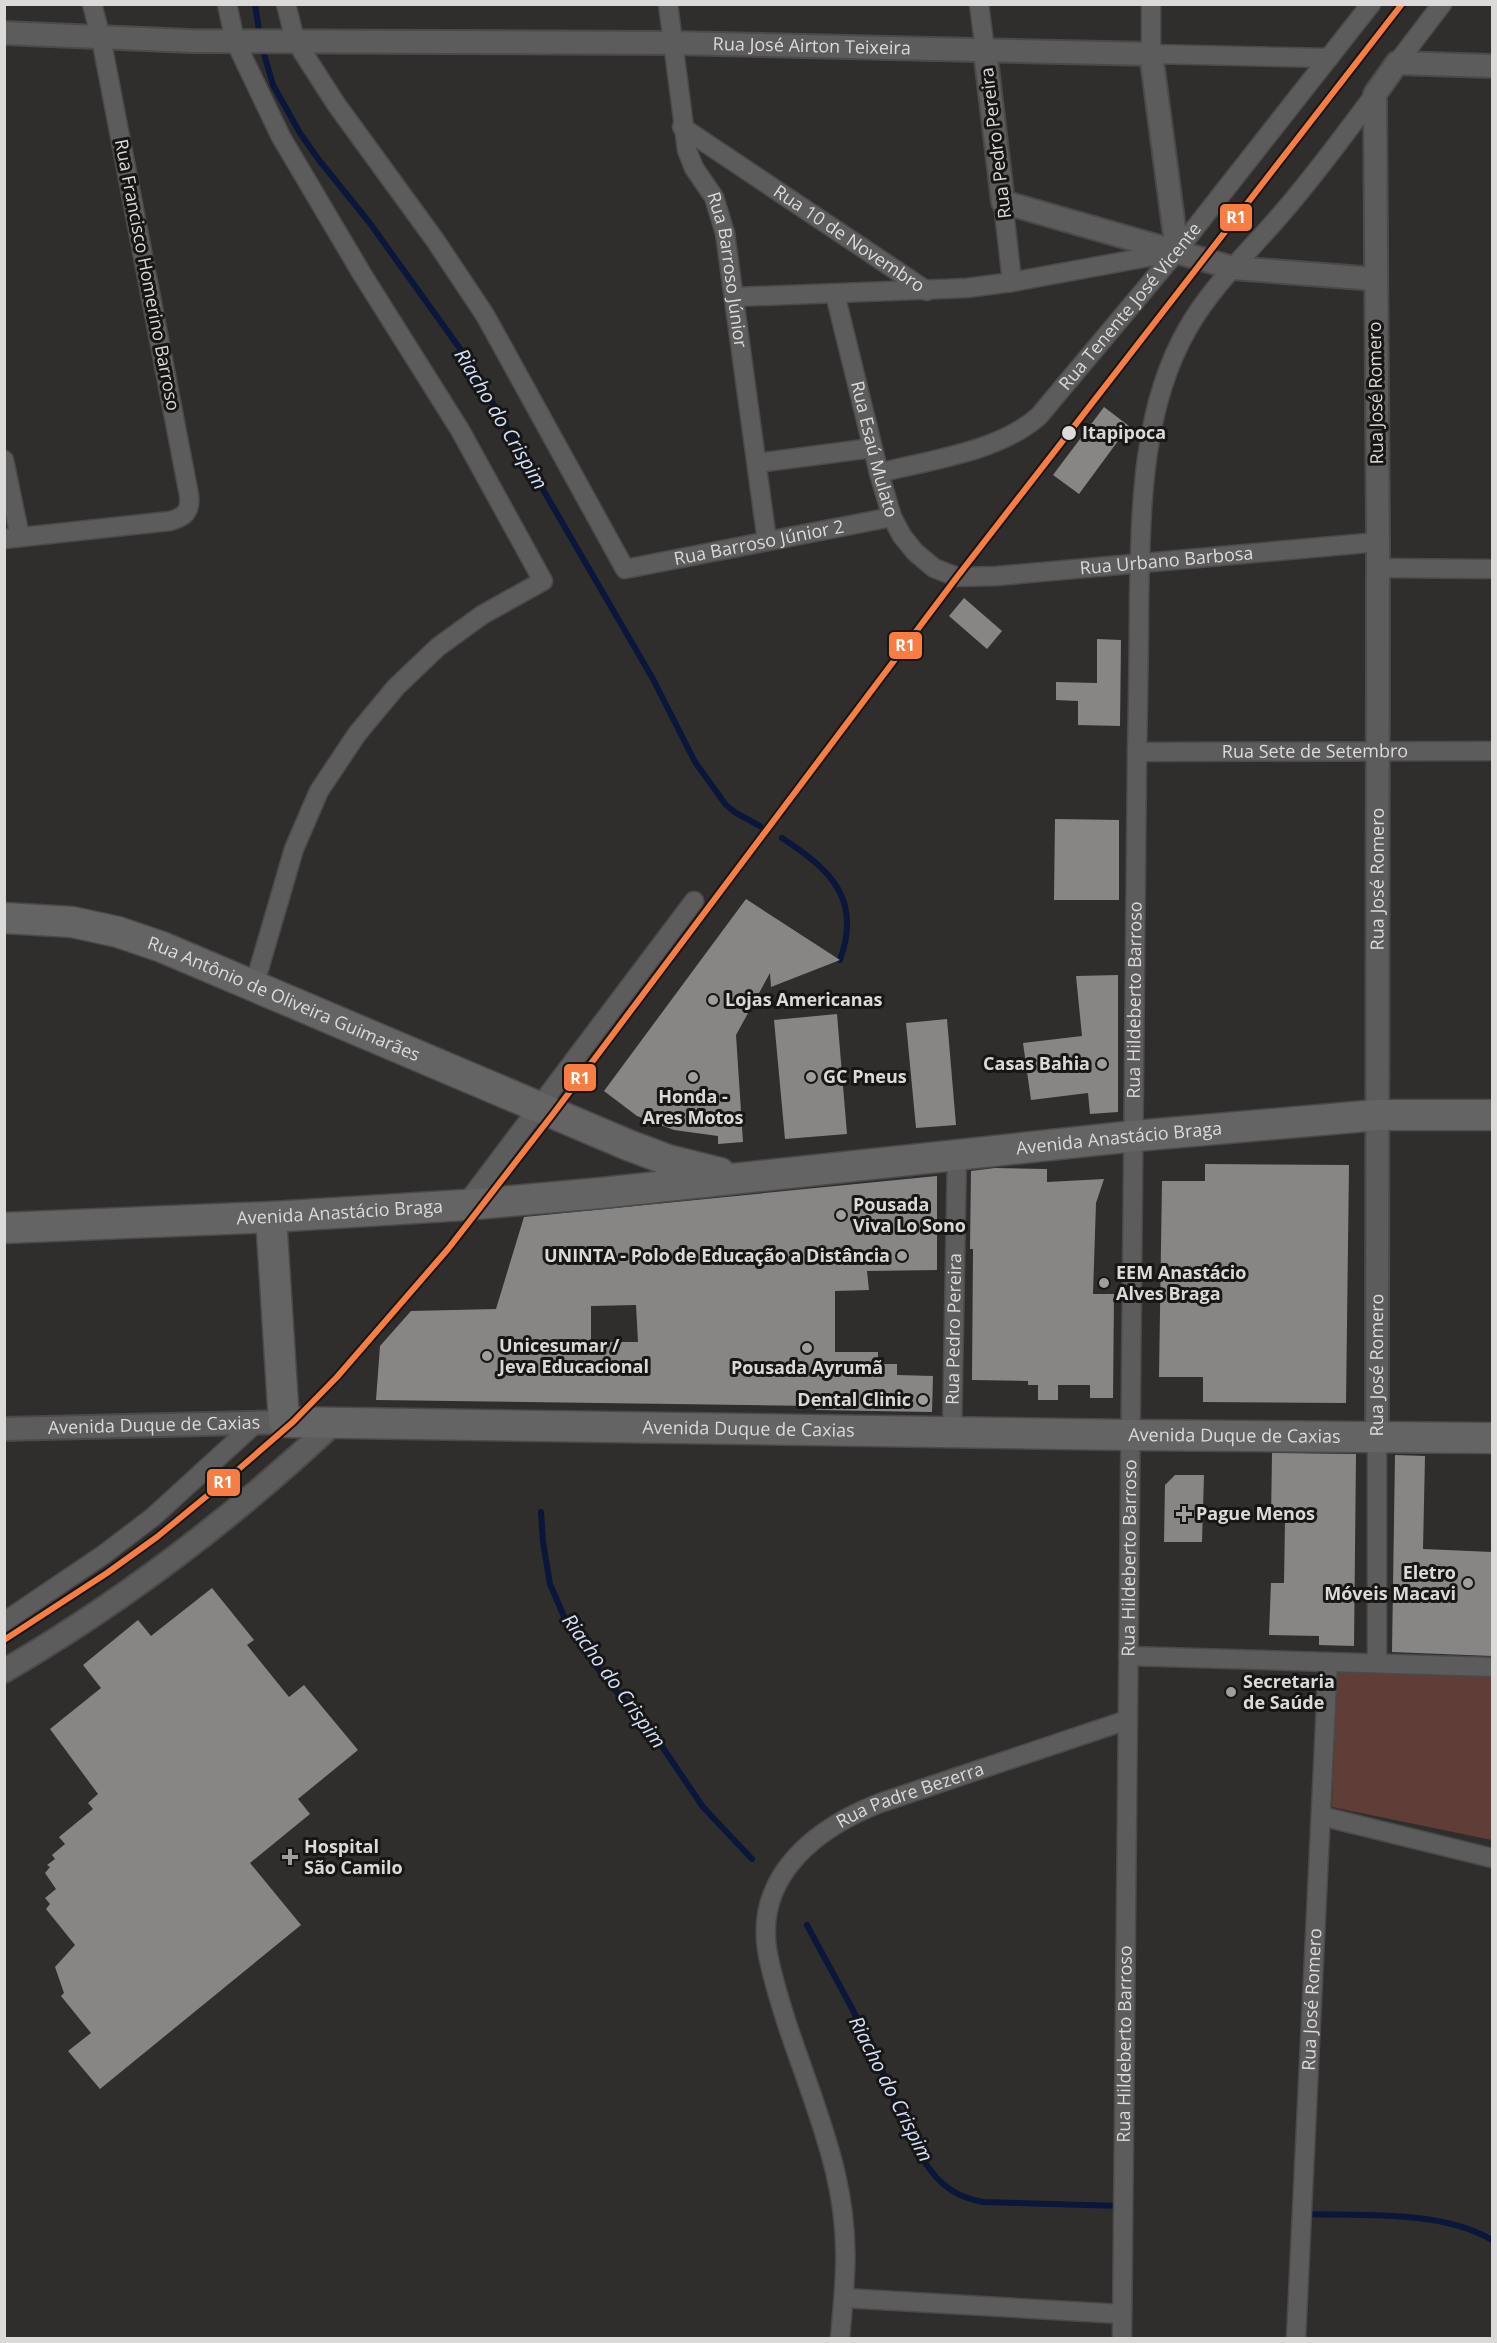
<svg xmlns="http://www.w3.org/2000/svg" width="1497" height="2343" font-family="'Open Sans',sans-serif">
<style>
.green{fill:#603e37}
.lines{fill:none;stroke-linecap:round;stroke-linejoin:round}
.stream{stroke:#0a163a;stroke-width:6}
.building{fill:#888685;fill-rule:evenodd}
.minor-casing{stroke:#4b4949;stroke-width:21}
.tertiary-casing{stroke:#4b4949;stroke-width:26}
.primary-casing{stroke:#4b4949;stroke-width:33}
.minor{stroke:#5c5c5c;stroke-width:18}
.tertiary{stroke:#5c5c5c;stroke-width:22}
.primary{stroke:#646464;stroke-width:30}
.rail-1-casing{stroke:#181615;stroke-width:10}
.rail-1{stroke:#f77d43;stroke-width:6}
.stop-dot{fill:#dcd9d9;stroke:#181615;stroke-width:2}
.poi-dot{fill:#a09d9d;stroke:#181615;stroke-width:2}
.labels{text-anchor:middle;stroke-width:6;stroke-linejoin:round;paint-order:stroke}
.street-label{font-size:18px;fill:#dcd9d9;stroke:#181615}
.stop-label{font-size:18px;font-weight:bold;fill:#dcd9d9;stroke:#181615;text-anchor:start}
.poi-label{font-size:18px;font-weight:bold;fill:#dcd9d9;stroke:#181615;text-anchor:start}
.water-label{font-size:20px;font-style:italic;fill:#d3e1fe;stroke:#181615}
.line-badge{stroke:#181615;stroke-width:2}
.badge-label{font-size:16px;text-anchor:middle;font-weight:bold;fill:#fff}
</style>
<rect width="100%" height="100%" fill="#302e2d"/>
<path class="green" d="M1337 1672 1492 1676V1840L1332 1807Z"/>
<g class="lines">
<path class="stream" d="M255 4 260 37
M262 47 273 85 300 133 319 160 369 222 466 357 653 679 695 762 726 805 736 813 760 826
M782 838C831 870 862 899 840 960
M541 1512 543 1542 550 1584 568 1626 601 1673 661 1745 703 1807 752 1859
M807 1925C831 1971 858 2016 879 2063 895 2101 908 2145 936 2177 950 2192 963 2198 983 2202L1122 2206
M1305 2214C1362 2216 1442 2210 1492 2240"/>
</g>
<path class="building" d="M1104 407 1129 426 1079 494 1053 475Z
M964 598 1002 631 987 649 949 616Z
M1097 639 1121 640 1120 726 1078 725V701L1056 700V682L1097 683Z
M1055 819 1119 820V900H1054Z
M746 899 840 960 771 987 770 973 736 1035 743 1142 718 1144V1136L674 1130 637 1116 604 1091Z
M1118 975V1112L1090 1114 1088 1093 1031 1100 1023 1043 1082 1036 1076 976Z
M837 1014 847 1134 785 1139 774 1020Z
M947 1019 956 1125 916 1128 906 1023Z
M1205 1164 1349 1165 1346 1403 1203 1402V1377H1159L1162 1181H1205Z
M995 1168 1047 1169V1182L1104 1179 1096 1203 1093 1294H1114L1113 1398H1090V1385H1058V1400H1038V1385H1028V1381L972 1380 973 1249H970L971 1171Z
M937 1176V1270L867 1271 869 1290 835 1291V1352H878V1364H897V1375L933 1376 932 1412 816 1410V1406L376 1400 380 1346 411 1311 496 1309 524 1217ZM636 1305 638 1342H591V1306Z
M1272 1453 1356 1454 1354 1646 1319 1645V1636L1269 1635 1271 1583H1284L1285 1520 1271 1519Z
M1395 1455 1425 1456 1423 1549 1492 1552V1656L1392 1652Z
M1175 1475H1204L1202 1542H1164L1165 1485Z
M212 1588 254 1640 247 1645 289 1697 304 1685 358 1750 298 1799 310 1814 250 1863 301 1925 100 2089 68 2051 91 2033 61 1996 64 1993 55 1967 75 1945 46 1909 50 1904 45 1898 56 1889 45 1873 50 1867 47 1865 55 1859 52 1855 65 1844 59 1837 93 1809 88 1803 98 1794 50 1729 101 1688 83 1665 138 1620 151 1636Z"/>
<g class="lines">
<defs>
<g id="minor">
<path d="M227 4 235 41 281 137 362 274 460 430 543 581 482 615 438 647 396 687 357 734 319 791 294 849 254 986"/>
<path id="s1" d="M286 4 295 40 336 104 435 240 485 315 625 569 892 517"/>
<path id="s2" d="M668 4 687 150 694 168 714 197 725 233 767 541"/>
<path d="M979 4 985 50"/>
<path d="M1151 4V54L1329 58"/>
<path d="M1397 63 1442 4"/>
<path id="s3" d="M682 127 927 291"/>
<path d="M1003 202 1012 282"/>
<path id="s4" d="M835 294 879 473 892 517 902 536 915 552 934 568 957 577 997 576 1378 542"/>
<path d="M734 297 967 288 1012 282 1175 252"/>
<path d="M4 460 20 537"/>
<path d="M757 463 872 448"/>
<path id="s5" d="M879 473C929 460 999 452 1039 416L1177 251 1371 4"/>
<path d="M4 539 170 521C185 517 191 511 189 495L101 38 92 4"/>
<path d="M1378 568 1492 569"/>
<path id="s6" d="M1137 752 1492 751"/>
<path d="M465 1205 694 901"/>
<path id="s7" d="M952 1433 957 1153"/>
<path d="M4 1622 103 1555 153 1517 257 1422"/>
<path d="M1128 1656 1492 1667"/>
<path d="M1377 1663V1437"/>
<path d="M1321 1816 1492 1858"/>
<path d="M844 2298 1122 2314"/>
<path id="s8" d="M840 2338C846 2276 850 2233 835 2171 823 2121 803 2072 787 2024 779 1999 771 1974 767 1949 756 1874 818 1827 880 1803L1127 1720"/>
<path id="s9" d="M1122 2338 1137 752C1138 702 1139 652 1139 602 1141 510 1141 409 1188 328 1213 284 1251 250 1283 212 1316 174 1345 134 1375 94"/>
<path id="s10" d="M1296 2338 1328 1662"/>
</g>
<g id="tertiary">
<path id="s11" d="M4 33 191 41 674 43 1151 54 1177 251"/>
<path d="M985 50 1003 202 1233 268 1375 279"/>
<path id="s12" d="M4 1429 284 1422"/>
<path id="s13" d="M1377 1437 1378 542 1375 94 1397 63 1492 66"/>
<path d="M4 1671C124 1601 234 1517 335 1422"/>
</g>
<g id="primary">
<path id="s14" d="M4 918 72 922 118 932 162 947 628 1145 668 1160 720 1173"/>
<path id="s15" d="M271 1217 284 1422 1131 1435 1492 1438"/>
<path id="s16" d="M4 1228 271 1217 465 1205 601 1193 1135 1136 1378 1115H1492"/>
</g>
</defs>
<use href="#minor" class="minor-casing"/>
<use href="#tertiary" class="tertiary-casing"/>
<use href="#primary" class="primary-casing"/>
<use href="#minor" class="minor"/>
<use href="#tertiary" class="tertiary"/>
<use href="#primary" class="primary"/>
<defs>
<path id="rail-1" d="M4 1640 107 1573 157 1537 225 1481 293 1422 337 1377 448 1249 553 1114 957 577 1402 4"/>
</defs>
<use href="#rail-1" class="rail-1-casing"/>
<use href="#rail-1" class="rail-1"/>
</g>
<circle class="stop-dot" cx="1069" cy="433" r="8"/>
<g class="poi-dot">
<circle cx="713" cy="1000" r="6"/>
<circle cx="1102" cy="1064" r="6"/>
<circle cx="693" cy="1077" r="6"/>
<circle cx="811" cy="1077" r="6"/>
<circle cx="841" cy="1215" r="6"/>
<circle cx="902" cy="1256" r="6"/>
<circle cx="1104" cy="1283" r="6"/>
<circle cx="807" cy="1348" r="6"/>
<circle cx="487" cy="1356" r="6"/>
<circle cx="923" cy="1400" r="6"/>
<path d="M1181 1505h6v6h6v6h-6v6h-6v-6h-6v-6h6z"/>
<circle cx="1468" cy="1583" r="6"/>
<circle cx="1231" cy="1692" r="6"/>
<path d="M287 1848h6v6h6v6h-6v6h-6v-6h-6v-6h6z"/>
</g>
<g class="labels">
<g class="street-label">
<text dy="6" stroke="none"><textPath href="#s11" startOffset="808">Rua José Airton Teixeira</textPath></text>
<text transform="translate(996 143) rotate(-97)" y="6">Rua Pedro Pereira</text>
<text dy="6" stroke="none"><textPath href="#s3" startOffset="201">Rua 10 de Novembro</textPath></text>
<text dy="6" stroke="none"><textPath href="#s2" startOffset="276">Rua Barroso Júnior</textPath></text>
<text transform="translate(147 275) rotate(79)" y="6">Rua Francisco Homerino Barroso</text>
<text dy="6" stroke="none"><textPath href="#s5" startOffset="314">Rua Tenente José Vicente</textPath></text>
<text transform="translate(1376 393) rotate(-91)" y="6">Rua José Romero</text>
<text dy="6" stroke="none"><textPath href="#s4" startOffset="160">Rua Esaú Mulato</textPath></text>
<text dy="6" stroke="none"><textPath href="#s1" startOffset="798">Rua Barroso Júnior 2</textPath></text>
<text dy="6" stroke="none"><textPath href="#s4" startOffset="532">Rua Urbano Barbosa</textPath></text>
<text dy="6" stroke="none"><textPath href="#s6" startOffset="178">Rua Sete de Setembro</textPath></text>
<text dy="6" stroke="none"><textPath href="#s13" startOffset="558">Rua José Romero</textPath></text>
<text dy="6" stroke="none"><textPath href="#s14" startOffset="294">Rua Antônio de Oliveira Guimarães</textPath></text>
<text dy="6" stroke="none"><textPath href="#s9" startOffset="1338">Rua Hildeberto Barroso</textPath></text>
<text dy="6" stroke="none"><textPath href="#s16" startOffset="1119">Avenida Anastácio Braga</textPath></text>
<text dy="6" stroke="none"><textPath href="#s16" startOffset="336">Avenida Anastácio Braga</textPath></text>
<text dy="6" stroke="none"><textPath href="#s7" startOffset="104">Rua Pedro Pereira</textPath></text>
<text dy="6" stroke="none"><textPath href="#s13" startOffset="72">Rua José Romero</textPath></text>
<text dy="6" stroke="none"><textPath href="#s12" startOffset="150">Avenida Duque de Caxias</textPath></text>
<text dy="6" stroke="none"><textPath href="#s15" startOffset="670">Avenida Duque de Caxias</textPath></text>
<text dy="6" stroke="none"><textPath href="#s15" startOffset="1156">Avenida Duque de Caxias</textPath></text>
<text dy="6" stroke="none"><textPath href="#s9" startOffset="780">Rua Hildeberto Barroso</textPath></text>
<text dy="6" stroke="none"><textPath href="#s8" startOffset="632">Rua Padre Bezerra</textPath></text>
<text dy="6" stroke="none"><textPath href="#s10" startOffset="339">Rua José Romero</textPath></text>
<text dy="6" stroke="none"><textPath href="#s9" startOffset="294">Rua Hildeberto Barroso</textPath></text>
</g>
<g class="stop-label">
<text x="1082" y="439">Itapipoca</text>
</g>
<g class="poi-label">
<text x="725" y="1006">Lojas Americanas</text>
<text x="1090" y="1070" text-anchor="end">Casas Bahia</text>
<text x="823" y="1083">GC Pneus</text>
<text x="693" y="1103" text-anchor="middle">Honda -<tspan x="693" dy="21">Ares Motos</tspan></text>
<text x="853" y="1211">Pousada<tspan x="853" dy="21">Viva Lo Sono</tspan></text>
<text x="890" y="1262" text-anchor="end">UNINTA - Polo de Educação a Distância</text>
<text x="1116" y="1279">EEM Anastácio<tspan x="1116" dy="21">Alves Braga</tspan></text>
<text x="499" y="1352">Unicesumar /<tspan x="499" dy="21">Jeva Educacional</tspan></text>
<text x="807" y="1374" text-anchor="middle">Pousada Ayrumã</text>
<text x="911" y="1406" text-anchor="end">Dental Clinic</text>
<text x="1196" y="1520">Pague Menos</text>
<text x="1456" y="1579" text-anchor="end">Eletro<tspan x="1456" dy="21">Móveis Macavi</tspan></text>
<text x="1243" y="1688">Secretaria<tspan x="1243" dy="21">de Saúde</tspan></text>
<text x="304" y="1853">Hospital<tspan x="304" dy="21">São Camilo</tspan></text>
</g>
<g class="water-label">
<text transform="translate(501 419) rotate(59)" y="7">Riacho do Crispim</text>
<text transform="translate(614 1681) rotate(54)" y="7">Riacho do Crispim</text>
<text transform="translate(891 2089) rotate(63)" y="7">Riacho do Crispim</text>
</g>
</g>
<g class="line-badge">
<rect x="1219" y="203" width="34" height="29" rx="6" fill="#f77d43"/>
<rect x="888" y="631" width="35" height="29" rx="6" fill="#f77d43"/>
<rect x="563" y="1063" width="34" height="29" rx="6" fill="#f77d43"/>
<rect x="206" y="1468" width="35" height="29" rx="6" fill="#f77d43"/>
</g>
<g class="badge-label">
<text x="1236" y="223">R1</text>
<text x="905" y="651">R1</text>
<text x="580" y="1084">R1</text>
<text x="223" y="1488">R1</text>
</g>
<rect width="1497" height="2343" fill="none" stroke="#dcd9d9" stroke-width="12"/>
</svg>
